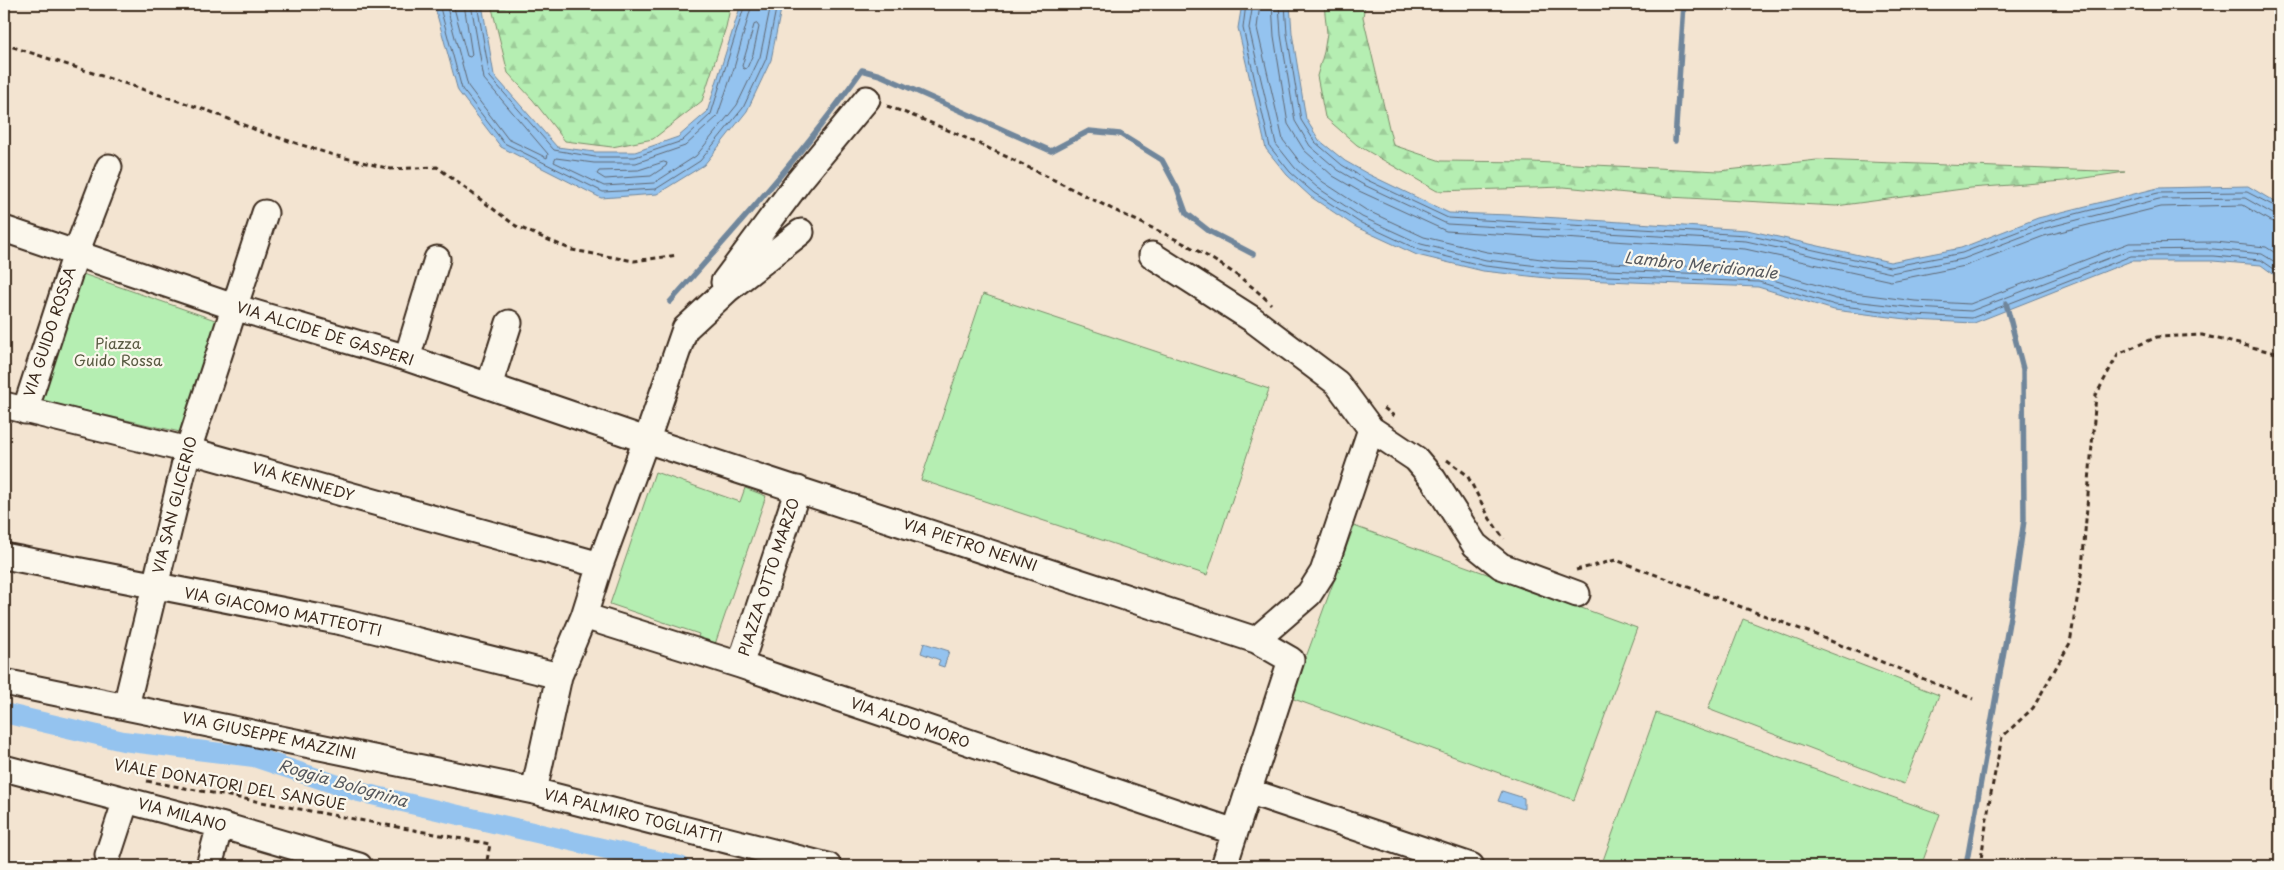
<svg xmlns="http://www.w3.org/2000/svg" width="2284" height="870" font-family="'Playpen Sans',sans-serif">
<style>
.forest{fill:url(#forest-firs);stroke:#788c68}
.park{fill:#b5eeb2;stroke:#788c68}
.water{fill:#94c3ef;stroke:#70869b}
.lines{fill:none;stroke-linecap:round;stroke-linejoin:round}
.shore{stroke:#5f6772;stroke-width:1}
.stream{stroke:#70869b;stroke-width:5.5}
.canal{stroke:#94c3ef;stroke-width:20}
.minor-casing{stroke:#3b2a1e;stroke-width:29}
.path{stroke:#3b2a1e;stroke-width:3;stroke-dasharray:5 4;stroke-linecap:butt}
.minor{stroke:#fbf7ec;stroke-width:25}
.labels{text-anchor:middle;stroke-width:4.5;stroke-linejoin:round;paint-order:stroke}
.street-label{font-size:15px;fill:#3b2a1e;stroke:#fbf7ec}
.park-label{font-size:15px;fill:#5a5b43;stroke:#fbf7ec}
.water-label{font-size:16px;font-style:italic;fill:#56585d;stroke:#fbf7ec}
</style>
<defs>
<pattern id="forest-firs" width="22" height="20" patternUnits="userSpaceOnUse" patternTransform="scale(1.25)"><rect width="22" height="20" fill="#b5eeb2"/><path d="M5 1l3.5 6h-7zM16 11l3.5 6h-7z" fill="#9dcc99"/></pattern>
</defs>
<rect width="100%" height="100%" fill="#f3e4d1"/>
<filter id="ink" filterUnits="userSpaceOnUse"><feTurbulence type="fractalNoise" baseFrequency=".02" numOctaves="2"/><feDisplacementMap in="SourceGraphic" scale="10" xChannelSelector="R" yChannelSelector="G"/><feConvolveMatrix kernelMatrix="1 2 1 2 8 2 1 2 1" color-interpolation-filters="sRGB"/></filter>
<g filter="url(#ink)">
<path class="forest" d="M491 4H731L726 27 702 101 653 139 612 147 565 141 533 100 508 73Z
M1324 4H1365L1363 17 1393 145 1441 161 1532 162 1719 171 1817 160 2125 172 2065 181 1970 188 1836 206 1669 197 1564 187 1437 191 1357 145 1325 117 1317 76 1324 52 1327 33Z"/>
<path class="park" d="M77 272 218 321 180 432 37 400Z
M983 294 1269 389 1207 575 921 480Z
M655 472 740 502 745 488 766 496 713 650 696 644 699 634 610 604Z
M1354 526 1637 628 1574 800 1291 698Z
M1743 619 1939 695 1904 784 1708 709Z
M1656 713 1940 814 1921 866H1601Z"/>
<path class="water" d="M434 4H482L494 75 557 147 595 152H635L678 137 707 112 741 4H782L771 60 747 111 704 165 657 194 601 198 501 147 458 91Z
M1242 4H1290L1292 33 1306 119 1319 140 1345 161 1368 174 1449 213 1511 215 1747 230 1890 262 1961 248 2038 218 2158 188 2248 186 2280 205V279L2261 265 2213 261H2131L1974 323 1914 320 1834 310 1758 287 1556 279 1483 271 1417 255 1356 227 1311 197 1287 175 1266 149 1238 28Z
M924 643 949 651 944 667 938 665 940 660 921 653Z
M1502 791 1524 798V809L1498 801Z"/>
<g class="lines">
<path class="shore" d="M439 4 462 89 504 143 603 192 656 189 700 161 743 108 766 59 777 4
M446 4 468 86 508 139 547 158 548 154 484 79 471 4
M453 4 467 56 470 57 472 55 464 4
M477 4 490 77 554 150 595 157H635L682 141 711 114 745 4
M752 4 734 68 717 117 685 146 636 163H594L556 158 554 162 604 186 654 183 696 156 737 105 760 57 771 4
M1246 4 1243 28 1270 147 1290 172 1314 193 1359 222 1419 250 1485 266 1556 274 1759 282 1835 305 1914 315 1972 318 2131 256H2213L2261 260 2280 273
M1253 4 1249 28 1276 144 1295 168 1318 188 1362 217 1421 244 1486 260 1556 268 1760 276 1836 299 1915 308 1971 311 2130 250 2213 249 2262 254 2280 265
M1260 4 1257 28 1283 140 1300 162 1323 182 1366 210 1424 237 1487 252 1557 261 1761 269 1838 291 1915 301 1970 304 2129 243 2215 242 2266 247 2280 256
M1272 4 1274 36 1288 124 1304 150 1333 176 1359 191 1446 231 1745 249 1891 281 1965 266 2044 236 2160 207 2243 205 2270 221 2280 223
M1279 4 1281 35 1295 121 1310 146 1338 170 1362 184 1447 224 1746 241 1891 273 1963 259 2042 229 2159 199 2245 198 2273 214 2280 215
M1285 4 1287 34 1301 120 1315 142 1342 165 1365 179 1448 218 1747 235 1890 267 1962 253 2040 223 2158 193 2247 192 2280 209
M757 24 759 27 753 54 747 68 744 69 742 66 754 25Z
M664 162 667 163 666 166 651 176 605 179 597 174 599 171 638 170Z"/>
<path class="stream" d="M1675 141 1684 4
M670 302C737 227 804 152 862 70L880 75 1051 151 1089 131 1120 134 1162 160 1177 188 1186 213 1209 231 1253 254
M1966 866 2012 605 2024 520 2023 369 2006 303"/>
<path class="canal" d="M4 713 123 741 254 757 359 792 680 866"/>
<defs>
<path id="minor" d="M4 229 234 307 407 358 646 440 1256 640 1291 660 1224 866
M1152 255 1252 319 1337 383 1371 429 1416 459 1433 479 1475 545 1501 566 1577 594
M724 282 799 181 867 99
M407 358 437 259
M489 386 509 323
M4 405 188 450 600 565
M25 411 76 253 109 167
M647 439 685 329 727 290 801 232
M4 556 342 622 559 676
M584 616 740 665 1235 832
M1256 640 1309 594 1323 572 1371 429
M740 665 798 489
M4 682 534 791 828 866
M126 706 188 450 265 213
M4 768 220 825 359 866
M534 791 559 676 584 616 600 565 646 440
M1248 791 1471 866
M108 855 126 800
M209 866 220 825"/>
</defs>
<use href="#minor" class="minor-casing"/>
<path class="path" d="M4 44 209 111 261 132 333 155 391 169 437 167 516 226 572 250 634 261 678 255
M887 106C965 134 1038 172 1112 209 1168 236 1226 259 1271 304
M1384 408 1394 416
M1447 460 1467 475 1490 519 1504 539
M1576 570 1616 560 1811 633 1973 699
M147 781 490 844 486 866
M1980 866 1990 798 2002 737 2033 708 2070 643 2082 569 2096 395 2118 354 2157 337 2202 335 2280 354"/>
<use href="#minor" class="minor"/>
</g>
</g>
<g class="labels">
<g class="street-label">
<text transform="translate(50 332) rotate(-72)" y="5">VIA GUIDO ROSSA</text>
<text transform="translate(325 334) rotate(17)" y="5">VIA ALCIDE DE GASPERI</text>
<text transform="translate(303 482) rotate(16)" y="5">VIA KENNEDY</text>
<text transform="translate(175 505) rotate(-76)" y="5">VIA SAN GLICERIO</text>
<text transform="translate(970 545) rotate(18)" y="5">VIA PIETRO NENNI</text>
<text transform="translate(769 577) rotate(-72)" y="5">PIAZZA OTTO MARZO</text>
<text transform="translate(283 612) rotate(11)" y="5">VIA GIACOMO MATTEOTTI</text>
<text transform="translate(910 723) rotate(19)" y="5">VIA ALDO MORO</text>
<text transform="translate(269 736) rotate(12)" y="5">VIA GIUSEPPE MAZZINI</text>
<text transform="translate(230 785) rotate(10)" y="5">VIALE DONATORI DEL SANGUE</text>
<text transform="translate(182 815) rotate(15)" y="5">VIA MILANO</text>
<text transform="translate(633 816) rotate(14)" y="5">VIA PALMIRO TOGLIATTI</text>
</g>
<g class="park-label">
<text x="118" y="349">Piazza<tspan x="118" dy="17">Guido Rossa</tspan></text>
</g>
<g class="water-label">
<text transform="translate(1701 265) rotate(6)" y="6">Lambro Meridionale</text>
<text transform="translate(343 783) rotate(16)" y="6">Roggia Bolognina</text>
</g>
</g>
<rect width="2284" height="870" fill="none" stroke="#fbf7ec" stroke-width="20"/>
<rect x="10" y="10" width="2264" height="850" fill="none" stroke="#3b2a1e" stroke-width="2" filter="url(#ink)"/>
</svg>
